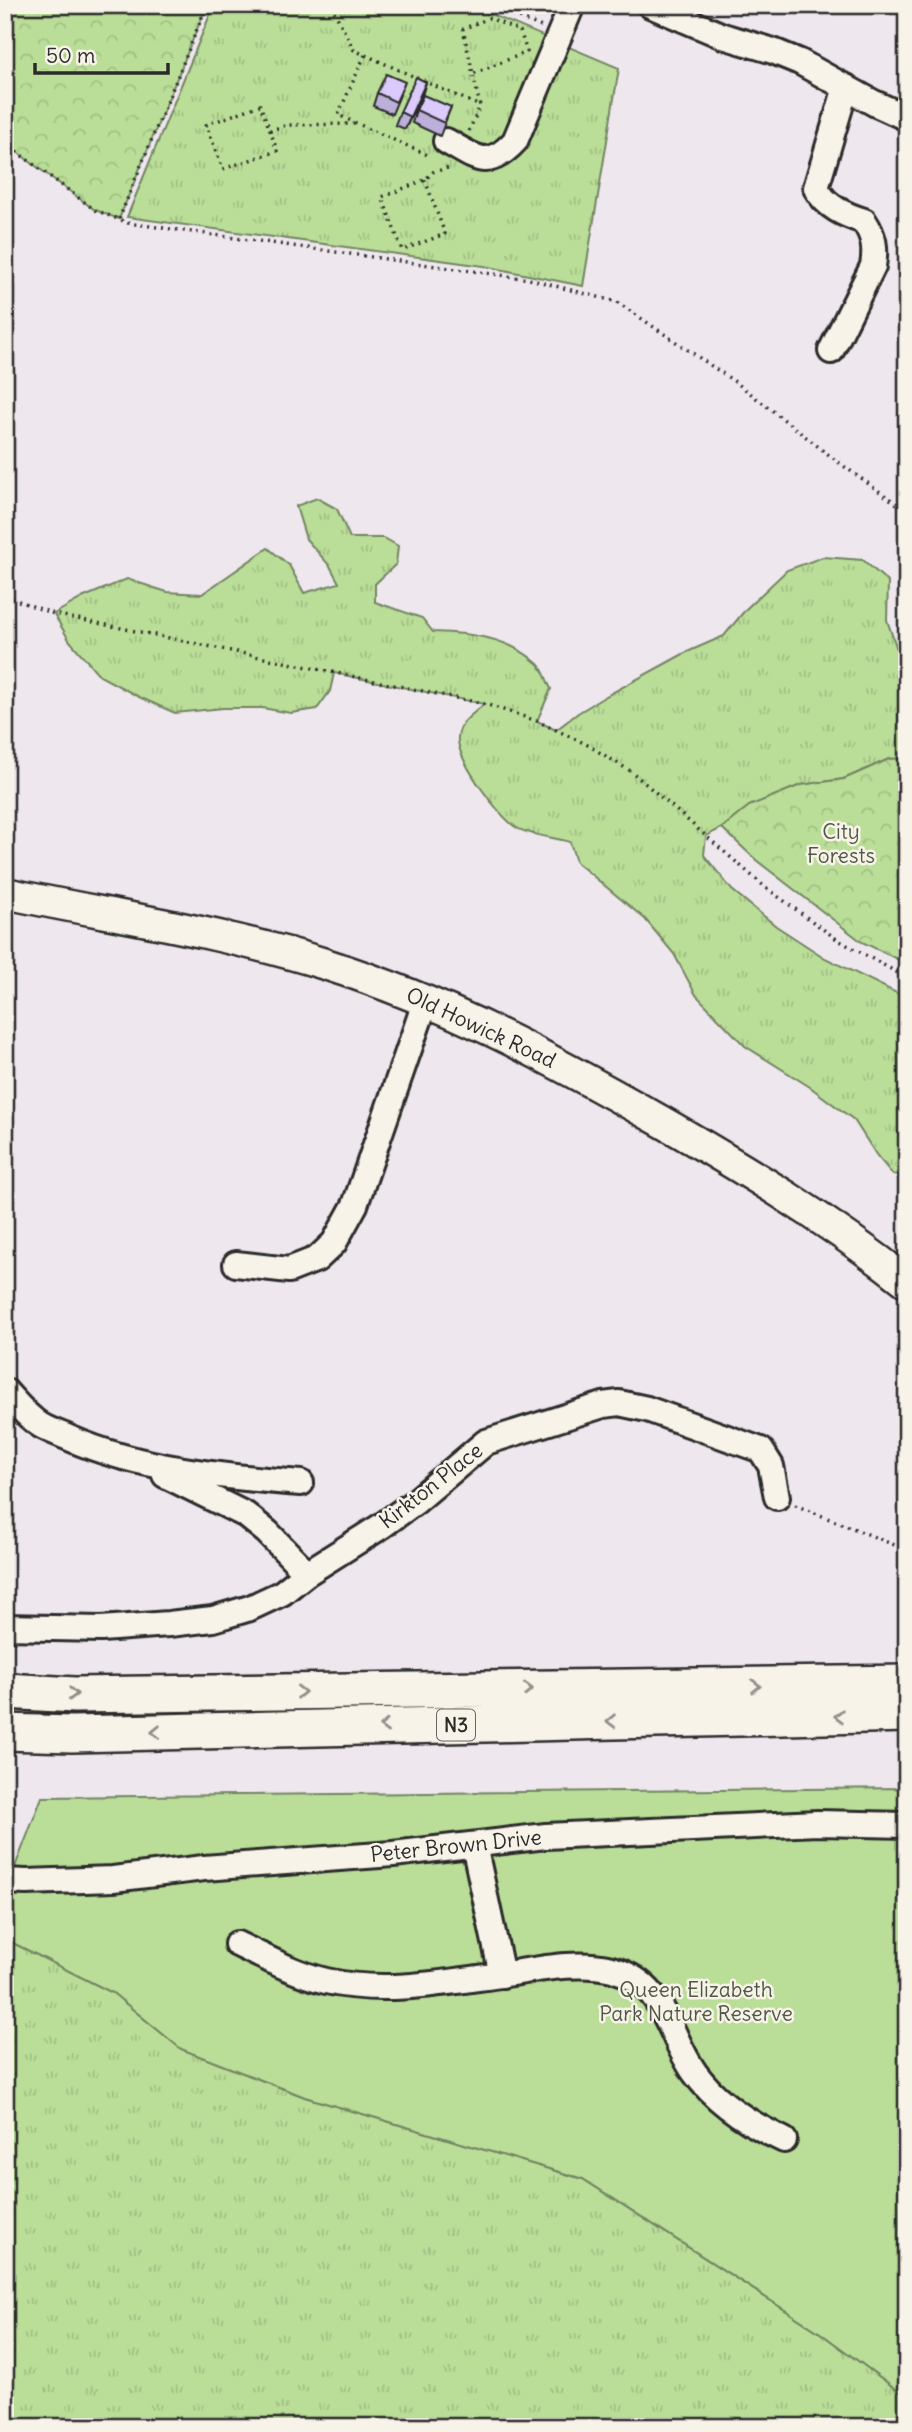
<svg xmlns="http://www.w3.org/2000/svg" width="912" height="2432" font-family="Delius,sans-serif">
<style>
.grass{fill:url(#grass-tufts);stroke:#728462;stroke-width:2}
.forest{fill:url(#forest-crowns);stroke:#728462;stroke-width:2}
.park{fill:#bade98;stroke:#728462;stroke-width:2}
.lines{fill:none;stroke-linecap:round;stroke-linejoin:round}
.minor-casing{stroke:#2b2b2b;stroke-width:30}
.major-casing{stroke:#2b2b2b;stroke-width:35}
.highway-casing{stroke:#2b2b2b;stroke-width:40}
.path{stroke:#2b2b2b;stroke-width:3.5;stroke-dasharray:2 5;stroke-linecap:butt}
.minor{stroke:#f7f3e8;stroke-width:24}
.major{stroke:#f7f3e8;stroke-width:30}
.highway{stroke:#f7f3e8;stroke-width:35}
.wall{fill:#bcafda;stroke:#2b2b2b;stroke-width:2}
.shaded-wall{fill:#998eb1;stroke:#2b2b2b;stroke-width:2}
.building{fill:#dbcbfd;stroke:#2b2b2b;stroke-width:2}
.oneway{stroke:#918f8a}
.labels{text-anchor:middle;stroke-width:5;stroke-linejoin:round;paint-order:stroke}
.shield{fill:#f7f3e8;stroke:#686764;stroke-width:2}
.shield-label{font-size:19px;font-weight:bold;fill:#2b2b2b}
.park-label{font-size:21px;fill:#4f5846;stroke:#f7f3e8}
.street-label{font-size:21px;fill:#2b2b2b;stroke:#f7f3e8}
</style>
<defs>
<pattern id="grass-tufts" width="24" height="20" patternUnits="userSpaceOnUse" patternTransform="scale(1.75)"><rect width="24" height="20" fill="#bade98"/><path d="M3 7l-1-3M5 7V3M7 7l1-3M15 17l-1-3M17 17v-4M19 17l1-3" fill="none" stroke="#a0bf83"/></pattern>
<pattern id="forest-crowns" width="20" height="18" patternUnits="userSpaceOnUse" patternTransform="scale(1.75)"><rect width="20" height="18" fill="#bade98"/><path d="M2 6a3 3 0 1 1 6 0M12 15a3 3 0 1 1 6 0" fill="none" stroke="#a0bf83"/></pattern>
</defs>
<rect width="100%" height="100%" fill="#efe7ee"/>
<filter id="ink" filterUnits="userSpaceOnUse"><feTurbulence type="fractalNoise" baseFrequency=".0143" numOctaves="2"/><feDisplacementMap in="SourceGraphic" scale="14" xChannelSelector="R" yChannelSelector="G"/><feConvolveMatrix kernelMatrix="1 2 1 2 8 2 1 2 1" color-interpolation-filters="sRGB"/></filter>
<g filter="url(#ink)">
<path class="grass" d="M214 5H469L619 68 583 286 484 266 127 217Z
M317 498 337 509 350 538H384L398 546 396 564 375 584V602L422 618 433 632C470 633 509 637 538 664 544 670 547 681 551 689L537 721 556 730 578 713 606 696 685 653 724 636 746 609 787 570 823 557 863 560 888 582 887 620 907 678V758L889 759 844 779 801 785 749 806 722 828 706 836 704 855 732 890 776 926 825 958 907 998V1172L893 1175 877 1156 854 1120 810 1087 745 1046 696 995 674 954 645 919 576 862 570 842C556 838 529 835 517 828 498 816 456 759 458 737 460 720 474 714 484 704L334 673 330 691 317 709 291 713 262 708H223L175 713 139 697 100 676 69 640 54 614 82 598 127 579 167 592 202 594 268 548 289 565 304 593 339 583 330 566 306 539 296 506Z
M5 1939 113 1993 181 2049 305 2097 583 2179 819 2332 907 2397V2427H5Z"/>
<path class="forest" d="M5 5H207L119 219 95 210 5 143Z
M907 758V964L862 942 756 860 722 828 749 806 801 785 844 779 889 759Z"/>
<path class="park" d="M907 1788V2397L819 2332 583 2179 305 2097 181 2049 113 1993 5 1939V1893L42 1797Z"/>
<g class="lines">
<defs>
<path id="minor" d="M650 5 723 36 773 51 800 62 874 103 907 118
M446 141C477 158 487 171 515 141L572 5
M831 351 873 266C876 248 874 236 864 221 845 215 826 207 816 188L846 87
M236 1264 289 1270 317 1259 334 1243 355 1205 426 1000
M5 1391C16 1403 26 1416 40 1425 48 1430 60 1434 69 1438 139 1469 225 1477 301 1483
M165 1475 246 1515 267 1532 307 1573
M5 1627 101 1629 169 1624 213 1619 250 1608 282 1593 307 1573 383 1525 415 1502 486 1442 603 1405 619 1403 647 1409 761 1450 771 1466 777 1497
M474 1845 502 1975
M5 1881 26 1882 113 1879 204 1868 393 1854 546 1836 817 1823 907 1825
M237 1944C266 1958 294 1973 326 1981 383 1994 443 1983 500 1975 535 1970 577 1960 612 1969 667 1984 667 2034 695 2073 716 2102 752 2125 784 2140"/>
<path id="major" d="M5 893C113 916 220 931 325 964 448 1003 548 1057 659 1120 746 1170 829 1220 907 1282"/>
<path id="highway" d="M5 1691 75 1695 907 1683
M5 1732 72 1734 907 1714"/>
</defs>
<use href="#minor" class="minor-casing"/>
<use href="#major" class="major-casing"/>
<use href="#highway" class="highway-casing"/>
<path class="path" d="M331 5 354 50 480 106
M487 5 542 27
M365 55 338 115 430 156
M270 130 277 151 223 169 206 125 260 105 270 130 288 125 356 124
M469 131 480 106 463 29 489 18 520 31 527 52 473 74
M5 143 95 210 128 223 529 279 617 302 741 386 838 462 907 511
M425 180 445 234 402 250 382 197 425 180 433 172 452 167
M119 219 207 5
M5 596 54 614 485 704 537 721 586 744 632 772 765 887 838 940 907 978
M795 1505 907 1550"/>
<use href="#minor" class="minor"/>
<use href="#major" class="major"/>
<use href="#highway" class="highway"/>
</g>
<path class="wall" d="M426 82 422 95 405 129 395 125 400 112Z
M377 93 400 95 392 114 373 106Z
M451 107 440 136 412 123 416 110Z"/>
<path class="shaded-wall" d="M426 82 422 95 405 129 410 117Z"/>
<path class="building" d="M386 74 405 82 396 102 377 93Z
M416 77 426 82 410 117 400 112Z
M423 95 451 107 444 123 416 110Z"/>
<defs><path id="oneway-chevron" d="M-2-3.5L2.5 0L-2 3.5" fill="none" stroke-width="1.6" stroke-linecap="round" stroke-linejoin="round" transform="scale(1.75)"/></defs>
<g class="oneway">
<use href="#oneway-chevron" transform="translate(756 1686) rotate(-1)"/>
<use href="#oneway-chevron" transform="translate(528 1689) rotate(-1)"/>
<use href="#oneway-chevron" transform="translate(301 1692) rotate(-1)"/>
<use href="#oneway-chevron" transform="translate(73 1694) rotate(2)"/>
<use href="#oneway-chevron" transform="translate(839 1716) rotate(179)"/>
<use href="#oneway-chevron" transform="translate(611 1721) rotate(179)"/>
<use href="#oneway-chevron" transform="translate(384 1726) rotate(179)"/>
<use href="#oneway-chevron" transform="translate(156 1732) rotate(179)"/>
</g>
</g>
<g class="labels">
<rect class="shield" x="437" y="1709.5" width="38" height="31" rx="5"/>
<g class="shield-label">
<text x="456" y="1732">N3</text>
</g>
<g class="park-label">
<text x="841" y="839">City<tspan x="841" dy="24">Forests</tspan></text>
<text x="696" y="1997">Queen Elizabeth<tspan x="696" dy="24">Park Nature Reserve</tspan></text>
</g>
<g class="street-label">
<text transform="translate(481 1028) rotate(25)" y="7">Old Howick Road</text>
<text transform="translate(431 1486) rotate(-38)" y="7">Kirkton Place</text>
<text transform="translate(456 1846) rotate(-6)" y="7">Peter Brown Drive</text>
</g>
</g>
<rect width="912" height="2432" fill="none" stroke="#f7f3e8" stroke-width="28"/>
<rect x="14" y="14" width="884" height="2404" fill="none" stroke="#2b2b2b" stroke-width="2.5" filter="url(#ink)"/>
<path d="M35 63v10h133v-10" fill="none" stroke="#2b2b2b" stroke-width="3.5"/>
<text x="46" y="63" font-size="21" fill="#2b2b2b" stroke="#f7f3e8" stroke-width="5" paint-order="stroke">50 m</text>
</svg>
